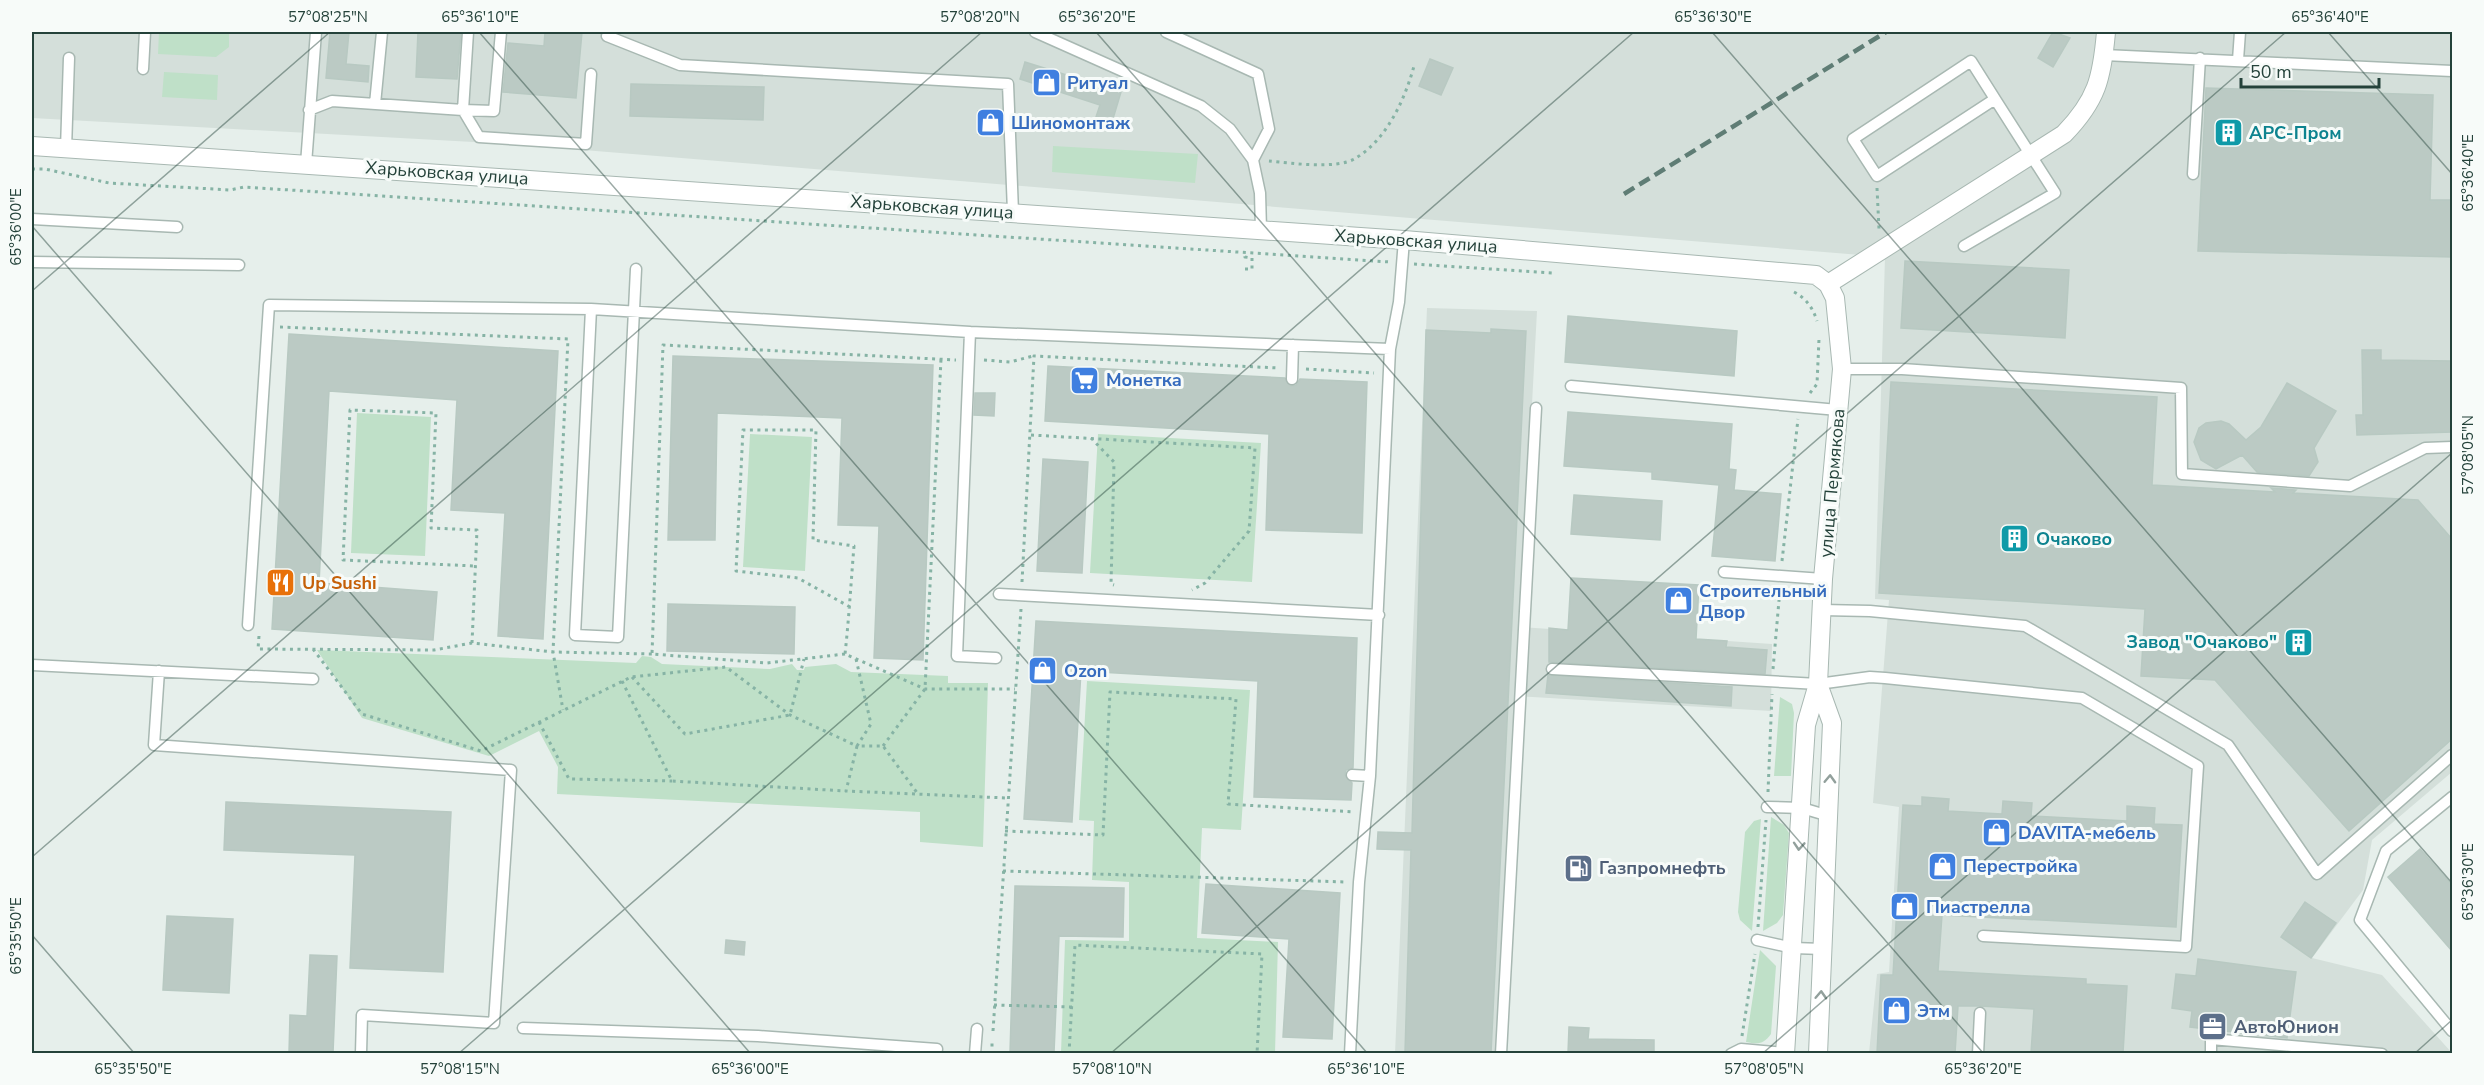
<svg xmlns="http://www.w3.org/2000/svg" width="2484" height="1085" font-family="'Nunito Sans',sans-serif">
<style>
.built{fill:#d4dfda}
.green{fill:#bfe0c8}
.building{fill:#bbcac4;stroke:#b8c9c2;stroke-width:1.5}
.lines{fill:none;stroke-linecap:round;stroke-linejoin:round}
.service-casing{stroke:#a8b8b2;stroke-width:13}
.minor-casing{stroke:#a8b8b2;stroke-width:20}
.tertiary-casing{stroke:#a8b8b2;stroke-width:20}
.path{stroke:#86b3a5;stroke-width:3;stroke-dasharray:3 4.5;stroke-linecap:butt}
.service{stroke:#fff;stroke-width:10}
.minor{stroke:#fff;stroke-width:18}
.tertiary{stroke:#fff;stroke-width:18}
.rail{stroke:#5f7d75;stroke-width:4.5;stroke-dasharray:12 6;stroke-linecap:butt}
.oneway{stroke:#92a09c}
.ticks{fill:none;stroke:#24423a;stroke-width:1.5;stroke-opacity:0.45}
.labels{text-anchor:middle;stroke-width:6;stroke-linejoin:round;paint-order:stroke}
.shop-label{font-size:18px;font-weight:bold;fill:#366cbe;stroke:#f7fbf9;text-anchor:start}
.culture-label{font-size:18px;font-weight:bold;fill:#0d838f;stroke:#f7fbf9;text-anchor:start}
.street-label{font-size:18px;fill:#24423a;stroke:#f7fbf9}
.food-label{font-size:18px;font-weight:bold;fill:#c56008;stroke:#f7fbf9;text-anchor:start}
.service-label{font-size:18px;font-weight:bold;fill:#4e5e75;stroke:#f7fbf9;text-anchor:start}
.neatline{fill:none;stroke:#24423a;stroke-width:2}
.ticks-label{font-size:15px;text-anchor:middle;fill:#24423a}
</style>
<rect width="100%" height="100%" fill="#e6efeb"/>
<path class="built" d="M32 32H2452V772L2372 840 2363 890 2312 958 2382 975 2452 1053H1869L1877 974 1889 972 1899 807 1873 803 1889 600 1875 599 1885 257 510 144 32 118Z
M1427 308 1537 311 1520 627 1772 644 1771 711 1517 696 1498 1053 1395 1054Z"/>
<path class="green" d="M159 32 229 33V47L216 57 158 54Z
M164 72 218 75 217 100 162 97Z
M1053 146 1198 154 1195 183 1052 172Z
M357 413 431 417 425 556 351 553Z
M750 434 812 437 805 571 743 567Z
M1098 434 1261 443 1252 582 1090 573Z
M317 650 636 663 642 656 651 657 662 664 770 669 792 664 797 670H804L805 667 836 664 851 672 948 676V683H988L983 847 920 842V812L557 794 558 767 539 731 489 756 362 718Z
M1087 681 1250 690 1241 830 1202 828 1197 938 1278 942 1275 1053H1061L1065 940 1129 941V882L1092 880 1094 821 1079 820Z
M1780 697 1792 704 1794 713 1791 776H1774Z
M1771 817 1784 825 1789 833 1783 915 1777 923 1763 931Z
M1761 819 1752 931 1740 920 1738 912 1745 832 1754 821Z
M1760 950 1776 966 1771 1034C1763 1045 1758 1044 1746 1042Z"/>
<path class="building" d="M330 32H349L346 64 369 66 368 82 326 78Z
M418 32H461L457 79 416 77Z
M545 32H582L576 98 503 92 508 43 544 46Z
M2053 32 2070 38 2053 67 2038 58Z
M1430 59 1453 68 1441 95 1419 86Z
M1025 62 1121 92 1112 122 1096 117 1100 105 1020 79Z
M631 84 764 87 763 120 630 116Z
M2206 88 2433 95 2430 200H2452V257L2198 251Z
M978 111 1001 112V135L978 134Z
M1905 261 2069 270 2065 338 1901 328Z
M1568 316 1737 331 1734 376 1565 362Z
M1491 329 1526 331 1491 1053H1405L1411 850 1377 849 1378 832 1412 833 1426 330 1491 333Z
M289 334 558 351 543 639 498 636 505 513 451 510 457 400 329 391 319 583 437 592 433 640 272 629Z
M2362 350H2381V360L2452 361V432L2357 435 2356 415H2363Z
M673 356 933 365 923 660 874 658 879 526 838 525 842 418 717 413 715 540H668Z
M1048 366 1285 378 1291 386 1296 385 1300 379 1367 382 1362 533 1266 530 1269 434 1045 421Z
M1891 382 2157 397 2152 485 2275 492 2271 488 2296 490 2293 493 2418 500 2452 539V739L2349 831 2215 680 2141 676 2145 609 1879 593Z
M2287 383 2336 411 2314 448 2318 462 2309 476 2257 472 2242 455 2216 469 2201 460 2194 442 2199 428 2206 423 2221 421 2229 424 2246 440 2261 427Z
M975 393H995L994 416 974 415Z
M1568 412 1732 424 1729 469 1736 470 1734 490 1781 494 1775 561 1712 556 1719 485 1652 479V472L1564 466Z
M1043 459 1088 462 1082 573 1037 571Z
M1574 495 1662 501 1660 540 1571 534Z
M1571 578 1699 585 1696 639 1727 641 1726 647 1767 650 1765 674 1549 662V628L1568 630Z
M668 604 795 607 794 654 667 651Z
M1036 621 1357 638 1353 768 1346 770 1345 775 1352 783 1351 800 1254 797 1258 681 1081 671 1072 822 1024 819Z
M1548 675 1732 687 1731 706 1546 693Z
M1922 797 1949 799 1948 811 2002 814 2003 801 2017 802 2032 803 2031 816 2127 821V806L2155 808 2154 824 2182 825 2176 927 1942 915 1938 971 2086 979V984L2127 986 2123 1053H2031L2034 1009 1980 1006H1958L1955 1053H1877L1881 975H1893L1903 805 1922 806Z
M226 802 451 812 443 972 350 968 355 855 224 850Z
M2420 849 2452 885V951L2388 877Z
M1206 884 1340 893 1332 1039 1283 1037 1289 939 1202 933Z
M1015 886 1124 888 1123 937 1059 936 1054 1053H1010Z
M2305 902 2336 923 2311 958 2281 937Z
M167 916 233 919 229 993 163 990Z
M726 940 745 942 744 955 725 953Z
M310 955 337 956 333 1053H289L290 1015 307 1016Z
M2198 959 2296 972 2287 1038 2190 1027 2192 1011 2172 1008 2176 974 2196 976Z
M1569 1027 1589 1028 1588 1039 1654 1040V1053H1568Z"/>
<g class="lines">
<defs>
<path id="service" d="M501 32 494 111 463 110 479 137 586 144 591 74
M1035 32 1201 106 1230 129 1253 160 1260 193 1261 230
M1166 32 1258 74 1269 129 1253 160
M607 36 680 65 1008 84 1013 212
M2104 55 2452 71
M2238 60 2240 32
M143 69 145 32
M375 104 382 32
M309 110 332 101 463 110 468 32
M66 149 69 58
M306 164 316 32
M2193 174 2200 58
M32 219 177 227
M1964 246 2055 193 1995 99 1877 176 1853 139 1971 61 1995 99
M32 262 239 265
M591 309 575 635 618 637 636 269
M1842 369H1902L2181 388 2182 474 2350 486 2425 448 2452 447
M1292 379 1293 345
M1571 386 1838 410
M1724 572 1823 579
M999 594 1379 615
M1822 610 1870 611 2025 626 2228 745 2317 874 2452 755
M248 625 269 305 591 309 970 332
M996 658 957 656 970 332 1390 349
M32 665 313 679
M1552 669 1818 684 1870 677 1885 678 2082 698 2198 766 2186 947 1983 936
M159 671 154 745 511 770 494 1023 362 1015 361 1054
M1352 775 1370 776
M2452 797 2386 851 2360 920 2452 1031
M1767 807 1802 808 1829 816
M1757 940 1793 948 1823 949
M523 1028 758 1036 937 1049 936 1054
M975 1054 977 1029
M1350 1054 1359 882 1370 776 1390 349 1399 302 1404 240
M1501 1054 1536 408
M1731 1054 1741 1049 1785 1053
M1978 1054 1980 1013
M2211 1054V1039L2382 1054"/>
<path id="minor" d="M1828 284 2064 134C2097 100 2102 78 2106 32"/>
<path id="tertiary" d="M32 146 1404 240 1816 275 1828 284 1835 298 1842 369 1823 579 1818 684 1806 725 1785 1054
M1818 684 1832 723 1818 1054"/>
</defs>
<use href="#service" class="service-casing"/>
<use href="#minor" class="minor-casing"/>
<use href="#tertiary" class="tertiary-casing"/>
<path class="path" d="M1269 161C1291 163 1337 170 1356 158 1387 139 1405 99 1414 66
M32 169H45L109 183 230 190 244 187 1390 262
M1877 188 1879 229
M1414 264 1552 273
M1245 269H1252V258L1245 257 1246 254
M1794 292C1806 298 1813 308 1817 321
M280 327 568 339 553 652 563 710
M984 360 1010 362 1033 356
M1306 369 1374 373
M1810 393 1817 384 1819 339
M1031 435 1255 448 1249 531 1205 583 1192 590
M1091 438 1114 462 1111 584 1114 585
M1782 561 1798 419
M1022 582 1034 356 1278 368
M850 607 798 578 736 571 743 430H816L813 540 854 546C851 582 849 618 845 654L925 689H1015
M259 636 258 649 434 650 472 643 553 652 652 654
M472 643 477 530 431 528 436 413 350 410 343 560 475 566
M313 649 362 714 481 751 631 677 726 667 790 715 857 746 846 791 1007 798
M845 654 767 663 652 654 663 345 956 360
M856 659 871 724 857 746H883L918 794
M1773 669 1780 589
M632 677 685 734 790 715 804 659
M622 681 672 781 846 791
M539 722 569 779 672 781
M883 746 925 689 941 359
M1768 792 1772 694
M1005 831 1103 835 1110 692 1236 699 1228 804 1354 812
M1003 871 1346 882
M1758 927 1766 820
M994 1005 1072 1007
M993 1031 1021 609
M1742 1036 1755 954
M992 1054V1040
M1069 1054 1075 945 1262 954 1257 1054"/>
<use href="#service" class="service"/>
<use href="#minor" class="minor"/>
<use href="#tertiary" class="tertiary"/>
<path class="rail" d="M1624 194 1886 32"/>
</g>
<defs><path id="oneway-chevron" d="M-2-3.5L2.5 0L-2 3.5" fill="none" stroke-width="1.6" stroke-linecap="round" stroke-linejoin="round" transform="scale(1.5)"/></defs>
<g class="oneway">
<use href="#oneway-chevron" transform="translate(1830 779) rotate(-88)"/>
<use href="#oneway-chevron" transform="translate(1799 846) rotate(94)"/>
<use href="#oneway-chevron" transform="translate(1821 995) rotate(-87)"/>
</g>
<path class="ticks" d="M479 32 1368 1054M1096 32 1984 1054M1712 32 2452 883M2328 32 2452 174M32 226 751 1054M32 291 330 32M32 857 982 32M32 935 135 1054M458 1054 1634 32M1110 1054 2286 32M1762 1054 2452 453M2414 1054 2452 1020"/>
<defs>
<symbol id="shop-square" viewBox="-11 -11 22 22"><rect x="-9" y="-9" width="18" height="18" rx="4" fill="#3f7fe0" stroke="#f7fbf9"/><path d="M-5-2.5h2.3a2.7 3.5 0 0 1 5.4 0H5L5.5 6h-11ZM-1.5-2.5h3a1.5 2.3 0 0 0-3 0Z" fill="#fff"/></symbol>
<symbol id="building-square" viewBox="-11 -11 22 22"><rect x="-9" y="-9" width="18" height="18" rx="4" fill="#0f9aa8" stroke="#f7fbf9"/><path d="M-4-6H4V6H1V3H-1V6H-4ZM-2.5-4.3h1.7v1.8h-1.7ZM.8-4.3h1.7v1.8H.8ZM-2.5-1h1.7V.8h-1.7ZM.8-1h1.7V.8H.8Z" fill="#fff"/></symbol>
<symbol id="supermarket-square" viewBox="-11 -11 22 22"><rect x="-9" y="-9" width="18" height="18" rx="4" fill="#3f7fe0" stroke="#f7fbf9"/><path d="M-6-5.5h2.5l.6 2H6L4.5 2H-2.5L-4.4-4H-6ZM-1.5 3.2a1.3 1.3 0 1 0 .1 0ZM3 3.2a1.3 1.3 0 1 0 .1 0Z" fill="#fff"/></symbol>
<symbol id="restaurant-square" viewBox="-11 -11 22 22"><rect x="-9" y="-9" width="18" height="18" rx="4" fill="#e8710a" stroke="#f7fbf9"/><path d="M-5-6h1v4h1v-4h1v4h1v-4h1v5L-1.5 .5V6h-2V.5L-5-1ZM5-6V6H3V1.5H1.5Q1.5-4 5-6Z" fill="#fff"/></symbol>
<symbol id="fuel-square" viewBox="-11 -11 22 22"><rect x="-9" y="-9" width="18" height="18" rx="4" fill="#5c6f8a" stroke="#f7fbf9"/><path d="M-5.5-6h7V0h2V4h1.3V-2.5L3-4.5l.8-.8L6-3V5H2.5V1h-1V6h-7ZM-4.2-4.7v3.2H.2V-4.7Z" fill="#fff"/></symbol>
<symbol id="office-square" viewBox="-11 -11 22 22"><rect x="-9" y="-9" width="18" height="18" rx="4" fill="#5c6f8a" stroke="#f7fbf9"/><path d="M-6-3h4V-5.5h4V-3h4V5H-6ZM-1-4.5V-3h2v-1.5ZM-6 0V1H6V0Z" fill="#fff"/></symbol>
</defs>
<g fill-rule="evenodd">
<use href="#shop-square" x="1030" y="66" width="33" height="33"/>
<use href="#shop-square" x="974" y="106" width="33" height="33"/>
<use href="#building-square" x="2212" y="116" width="33" height="33"/>
<use href="#supermarket-square" x="1068" y="364" width="33" height="33"/>
<use href="#building-square" x="1998" y="522" width="33" height="33"/>
<use href="#restaurant-square" x="264" y="566" width="33" height="33"/>
<use href="#shop-square" x="1662" y="584" width="33" height="33"/>
<use href="#building-square" x="2282" y="626" width="33" height="33"/>
<use href="#shop-square" x="1026" y="654" width="33" height="33"/>
<use href="#shop-square" x="1980" y="816" width="33" height="33"/>
<use href="#shop-square" x="1926" y="850" width="33" height="33"/>
<use href="#fuel-square" x="1562" y="852" width="33" height="33"/>
<use href="#shop-square" x="1888" y="890" width="33" height="33"/>
<use href="#shop-square" x="1880" y="994" width="33" height="33"/>
<use href="#office-square" x="2196" y="1010" width="33" height="33"/>
</g>
<g class="labels">
<g class="shop-label">
<text x="1067" y="89">Ритуал</text>
<text x="1011" y="129">Шиномонтаж</text>
<text x="1106" y="386">Монетка</text>
<text x="1699" y="597">Строительный<tspan x="1699" dy="21">Двор</tspan></text>
<text x="1064" y="677">Ozon</text>
<text x="2018" y="839">DAVITA-мебель</text>
<text x="1963" y="872">Перестройка</text>
<text x="1926" y="913">Пиастрелла</text>
<text x="1917" y="1017">Этм</text>
</g>
<g class="culture-label">
<text x="2249" y="139">АРС-Пром</text>
<text x="2036" y="545">Очаково</text>
<text x="2277" y="648" text-anchor="end">Завод "Очаково"</text>
</g>
<g class="street-label">
<text transform="translate(447 173) rotate(4)" y="6">Харьковская улица</text>
<text transform="translate(932 207) rotate(4)" y="6">Харьковская улица</text>
<text transform="translate(1416 241) rotate(4)" y="6">Харьковская улица</text>
<text transform="translate(1832 483) rotate(-85)" y="6">улица Пермякова</text>
</g>
<g class="food-label">
<text x="302" y="589">Up Sushi</text>
</g>
<g class="service-label">
<text x="1599" y="874">Газпромнефть</text>
<text x="2234" y="1033">АвтоЮнион</text>
</g>
</g>
<rect width="2484" height="1085" fill="none" stroke="#f7fbf9" stroke-width="66"/>
<path d="M2241 78v9h138v-9" fill="none" stroke="#24423a" stroke-width="3"/>
<text x="2250" y="78" font-size="18" fill="#24423a" stroke="#f7fbf9" stroke-width="4.5" paint-order="stroke">50 m</text>
<rect x="33" y="33" width="2418" height="1019" class="neatline"/>
<g class="ticks-label">
<text x="328" y="22">57°08'25"N</text>
<text x="480" y="22">65°36'10"E</text>
<text x="980" y="22">57°08'20"N</text>
<text x="1097" y="22">65°36'20"E</text>
<text x="1713" y="22">65°36'30"E</text>
<text x="2330" y="22">65°36'40"E</text>
<text transform="translate(2468 173) rotate(-90)" y="5">65°36'40"E</text>
<text transform="translate(16 227) rotate(-90)" y="5">65°36'00"E</text>
<text transform="translate(2468 455) rotate(-90)" y="5">57°08'05"N</text>
<text transform="translate(2468 882) rotate(-90)" y="5">65°36'30"E</text>
<text transform="translate(16 936) rotate(-90)" y="5">65°35'50"E</text>
<text x="133" y="1074">65°35'50"E</text>
<text x="460" y="1074">57°08'15"N</text>
<text x="750" y="1074">65°36'00"E</text>
<text x="1112" y="1074">57°08'10"N</text>
<text x="1366" y="1074">65°36'10"E</text>
<text x="1764" y="1074">57°08'05"N</text>
<text x="1983" y="1074">65°36'20"E</text>
</g>
</svg>
